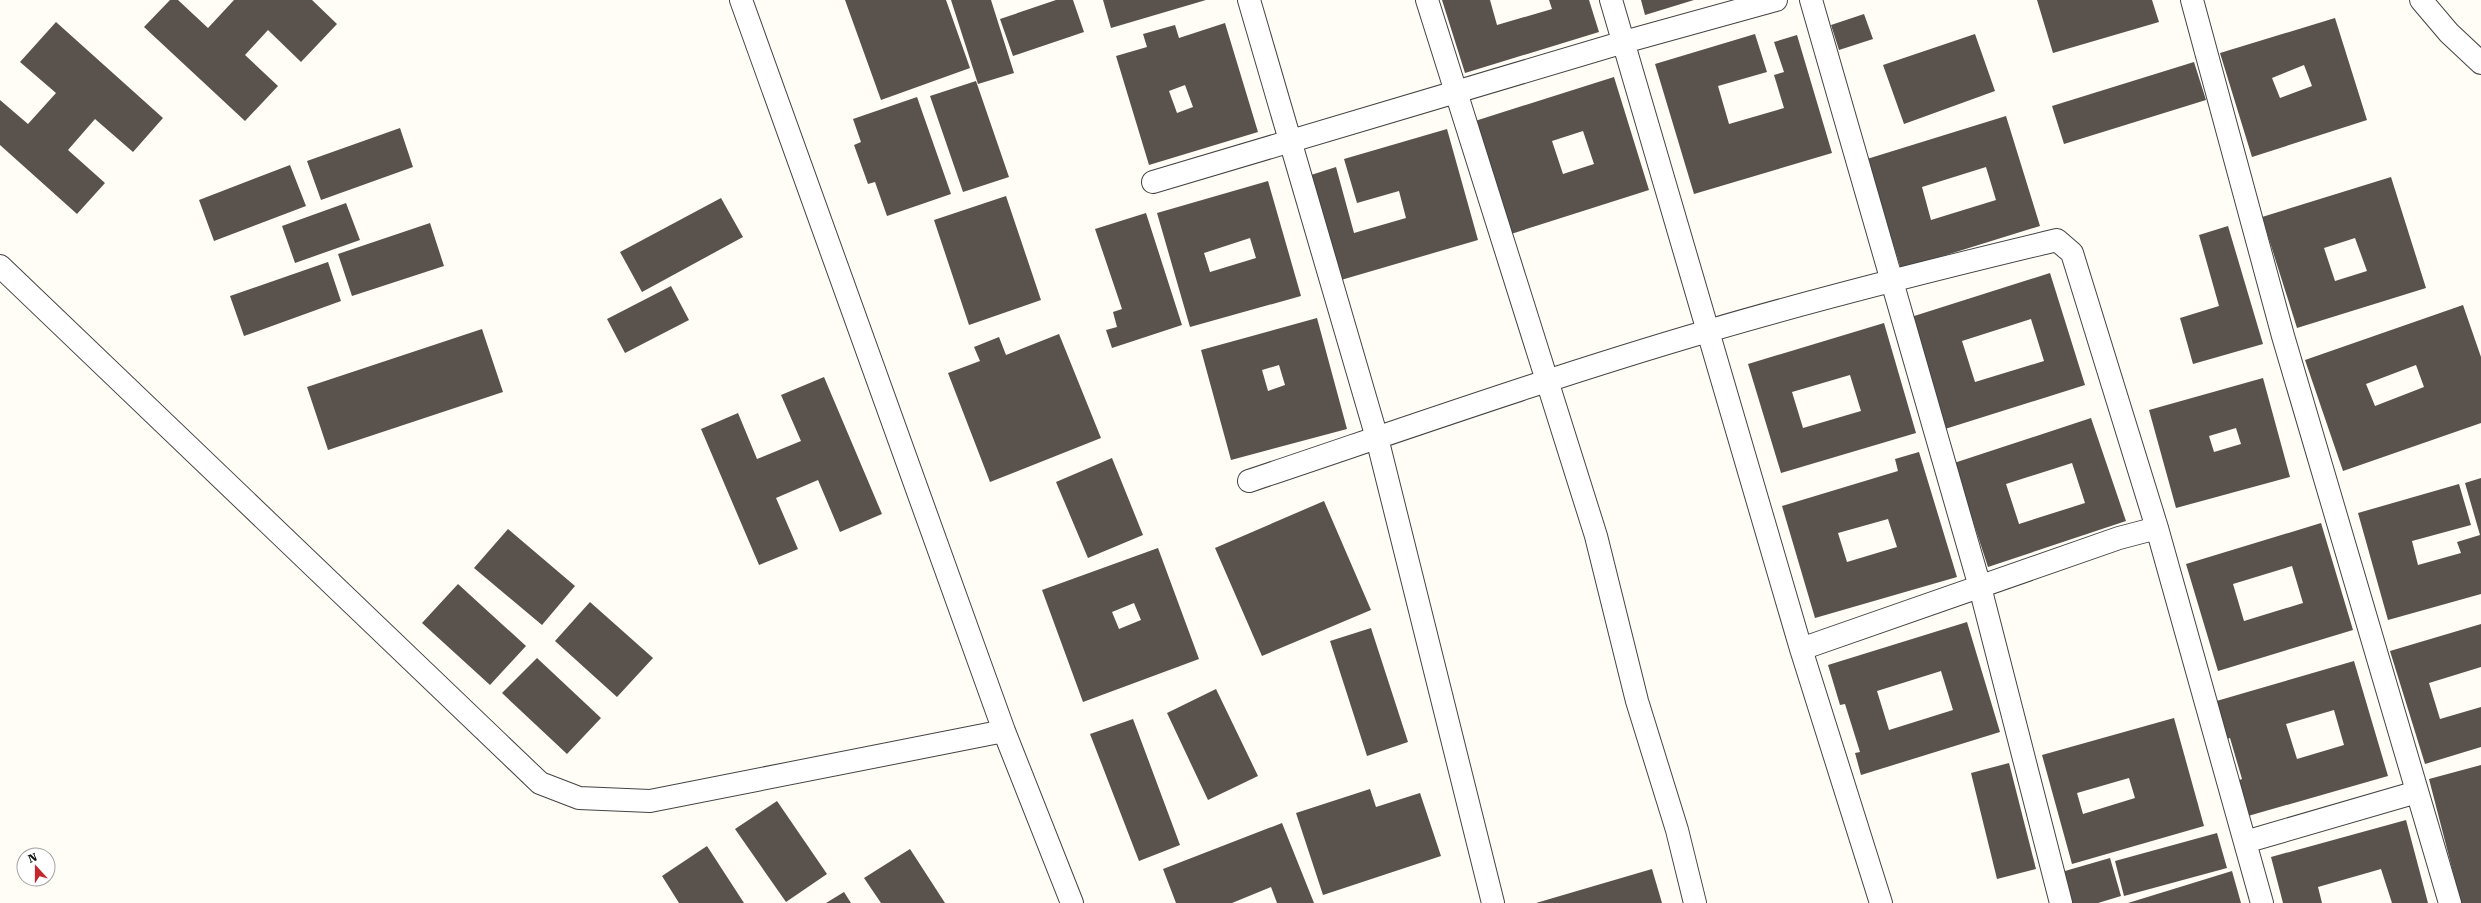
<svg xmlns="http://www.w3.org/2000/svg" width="2481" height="903" font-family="'Roboto Serif',serif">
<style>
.building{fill:#5a524d;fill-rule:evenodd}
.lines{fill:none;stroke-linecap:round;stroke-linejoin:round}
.street-casing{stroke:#444;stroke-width:24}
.street{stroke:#fff;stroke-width:22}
</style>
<rect width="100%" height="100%" fill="#fffdf5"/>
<path class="building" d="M170 0H178L208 28 234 0H312L337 24 301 62 268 30 245 55 278 86 245 121 144 27Z
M845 0H946L970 68 881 100Z
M951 0H991L1014 73 978 84Z
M1056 0H1073L1084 32 1013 56 1000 19Z
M1103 0H1206L1111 28Z
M1442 0H1490L1497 25 1552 9 1549 0H1589L1599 32 1465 73Z
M1641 0H1694L1645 15Z
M2037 0H2152L2159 22 2053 53Z
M1864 14 1873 39 1839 50 1831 25Z
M2335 18 2367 120 2252 157 2220 53ZM2304 65 2312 86 2280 98 2272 78Z
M56 22 163 118 133 152 95 119 68 150 105 183 77 214 0 145V100L28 124 56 93 20 62Z
M1225 23 1258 132 1149 165 1116 56 1147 47 1143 34 1175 25 1179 38ZM1185 85 1193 107 1177 113 1169 91Z
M1755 34 1767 72 1718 86 1729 124 1784 108 1774 75 1784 72 1774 42 1797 35 1832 153 1694 194 1655 64Z
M1975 34 1995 91 1904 124 1883 65Z
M2194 62 2206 100 2064 144 2052 106Z
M1614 77 1649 190 1511 234 1475 121ZM1583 131 1594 164 1563 174 1552 141Z
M976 81 1009 177 963 192 930 96Z
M917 97 951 194 887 216 875 182 868 184 854 145 861 142 853 119Z
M2006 116 2040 226 1901 269 1867 159ZM1986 167 1996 200 1931 220 1922 187Z
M400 128 413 167 321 200 307 161Z
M1447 129 1478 240 1341 280 1311 175 1336 167 1354 233 1406 218 1399 191 1357 203 1344 159Z
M290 165 306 206 214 241 199 200Z
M2391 177 2426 288 2297 328 2262 217ZM2355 238 2367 271 2335 281 2324 248Z
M1268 181 1301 296 1190 327 1157 213ZM1250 238 1256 258 1210 272 1204 253Z
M1006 196 1041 300 969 325 934 220Z
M721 198 743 237 642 292 620 252Z
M346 203 360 240 295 263 282 226Z
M1146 213 1182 325 1112 348 1106 330 1117 327 1113 312 1122 309 1095 229Z
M430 223 444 266 352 296 338 254Z
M2228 226 2263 344 2193 364 2180 318 2219 306 2199 235Z
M328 262 341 301 244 336 230 296Z
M2050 273 2085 385 1945 429 1911 317ZM2031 319 2044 361 1975 382 1962 341Z
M671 286 689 320 625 353 607 319Z
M2463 305 2481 357V423L2343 471 2305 360ZM2416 365 2424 387 2375 406 2366 384Z
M1317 318 1347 429 1231 460 1201 350ZM1279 365 1285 385 1268 391 1262 370Z
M1884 323 1916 433 1781 473 1748 364ZM1850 375 1861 411 1803 428 1792 392Z
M482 329 503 392 328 450 307 387Z
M1059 334 1101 438 990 482 948 373 980 361 974 347 999 337 1006 355Z
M824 377 882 514 840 532 818 480 776 498 798 549 759 565 701 429 738 413 757 459 801 441 781 395Z
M2263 378 2290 477 2176 508 2149 410ZM2236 428 2241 444 2214 452 2209 436Z
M2091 418 2126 521 1988 567 1954 463ZM2072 463 2085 503 2019 524 2006 484Z
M1919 452 1957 577 1815 618 1782 506 1898 471 1895 459ZM1888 519 1897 547 1847 562 1838 533Z
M1112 458 1143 535 1088 558 1056 482Z
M2481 478V594L2388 620 2358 513 2459 484 2471 525 2412 541 2418 565 2461 553 2457 542 2480 535 2465 483Z
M1324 501 1371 610 1262 656 1215 548Z
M2321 523 2353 630 2218 671 2186 564ZM2292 566 2303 603 2244 621 2233 584Z
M508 529 575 586 542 625 474 568Z
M1158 548 1199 659 1083 702 1042 590ZM1134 603 1141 620 1119 629 1112 612Z
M458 584 526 646 490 685 422 623Z
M590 602 653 658 617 697 555 641Z
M1967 622 2000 732 1861 775 1855 753 1860 752 1845 704 1840 705 1828 665ZM1941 671 1953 710 1889 730 1877 691Z
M2481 624V667L2429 683 2440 719 2481 707V747L2425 764 2390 651Z
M1371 628 1408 742 1367 756 1330 641Z
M537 658 601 718 567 754 502 693Z
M2354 661 2388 776 2248 816 2237 781 2242 779 2230 738 2224 740 2213 702ZM2334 710 2344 745 2297 759 2286 724Z
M1216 689 1258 776 1208 800 1167 713Z
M2174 718 2204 826 2072 864 2042 755ZM2129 778 2135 798 2083 814 2077 793Z
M1133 719 1180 845 1139 861 1090 734Z
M2009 763 2036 869 1997 879 1971 773Z
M2481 765V903H2461L2429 779Z
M1370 789 1376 807 1420 793 1441 856 1323 895 1296 813Z
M777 801 827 874 786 902 735 829Z
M2406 820 2428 903H2392L2381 869 2318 887 2322 903H2283L2271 857Z
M1282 823 1314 903H1277L1271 887 1232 903H1176L1163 869Z
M2217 833 2227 868 2124 896 2115 861Z
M707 846 744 903H679L662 876Z
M910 849 945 903H881L864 878Z
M2110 858 2121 896 2098 903H2067L2058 873Z
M1652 869 1662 903H1536Z
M2232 871 2241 903H2128Z
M844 892 851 903H826Z"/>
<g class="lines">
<defs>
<path id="street" d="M741 0 1004 731 1072 903
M1249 0 1377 438 1493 903
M1427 0 1596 536 1637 701 1677 830 1695 903
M1611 0 1801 649 1881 903
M1811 0 1980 587 2061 903
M2192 0 2283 336 2450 903
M2421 0 2449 33 2481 63
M1153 182 1624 42 1776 0
M0 266 540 783 579 798 650 801 1004 731
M1249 481C1401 430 1554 376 1708 331 1824 297 1940 268 2057 240L2072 253 2157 528
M1801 649 2119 538 2157 528 2262 903
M2245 842 2417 792"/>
</defs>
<use href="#street" class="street-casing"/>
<use href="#street" class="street"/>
</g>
<g transform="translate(36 867) rotate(339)"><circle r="19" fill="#ffffff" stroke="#a0a0a0"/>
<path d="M0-3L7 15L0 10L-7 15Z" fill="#c4262e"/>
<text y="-6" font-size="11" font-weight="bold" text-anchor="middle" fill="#111111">N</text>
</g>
</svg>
